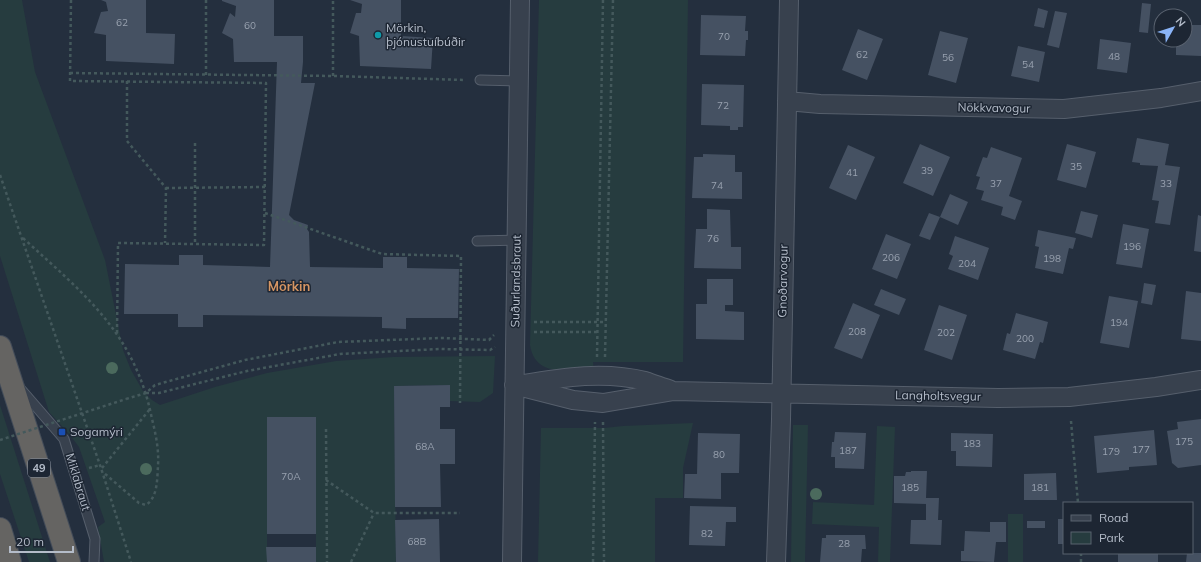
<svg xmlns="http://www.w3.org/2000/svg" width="1201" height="562" font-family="Mulish,sans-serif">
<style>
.green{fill:#263c3f}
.building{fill:#455162}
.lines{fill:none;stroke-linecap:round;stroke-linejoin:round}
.service-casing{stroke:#565f6c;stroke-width:11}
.minor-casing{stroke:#565f6c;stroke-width:20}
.trunk-casing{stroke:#434c59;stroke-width:24}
.path{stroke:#44595c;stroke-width:2.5;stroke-dasharray:3 3;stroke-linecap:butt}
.service{stroke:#38414e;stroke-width:9}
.minor{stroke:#38414e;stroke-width:18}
.trunk{stroke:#656462;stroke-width:22}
.path-bridge{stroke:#44595c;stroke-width:2.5;stroke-dasharray:3 3;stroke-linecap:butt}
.tree{fill:#4b6a5d}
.culture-dot{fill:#0f9aa8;stroke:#1d2633;stroke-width:1.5}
.transit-dot{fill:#1a4fb4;stroke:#1d2633;stroke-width:1.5}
.labels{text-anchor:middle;stroke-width:3;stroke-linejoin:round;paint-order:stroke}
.number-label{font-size:10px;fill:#98a1af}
.shield{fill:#1d2633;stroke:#878f9c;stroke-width:1}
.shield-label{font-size:11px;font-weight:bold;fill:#b4bcc9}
.poi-label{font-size:12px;fill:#b4bcc9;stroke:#1d2633;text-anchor:start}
.street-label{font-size:12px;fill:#b4bcc9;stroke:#1d2633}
.neighbourhood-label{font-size:13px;font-weight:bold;fill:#d59563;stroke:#1d2633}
</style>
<rect width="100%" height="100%" fill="#242f3e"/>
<path class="green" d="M0 0H22L35 72 105 260 123 350 131 370 143 391 152 400 160 405 215 387 267 373 336 361 393 357 495 356 493 393 480 402 450 401V385L394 386 396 562H316V418H267V562H104L98 527 105 522 79 447 70 435 49 412 0 256Z
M539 0H688L683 362H593L594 370C569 370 535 378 530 345Z
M0 405 50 562H29L0 474Z
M693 423 683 468V498H655V562H538L541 428H604L623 426Z
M793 425H808L805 562H791Z
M877 426 895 427 890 562H878L879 527 812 524 813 502 874 505Z
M1008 514H1023V562H1008Z"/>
<path class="building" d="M101 0H146V33L175 34 174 64 106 61V35L94 33 101 12 108 11 106 2Z
M222 0H274V36H303V62L301 83H315L289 215 294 220 308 225 307 229 309 232 310 267 383 268V257H407V268L459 269 458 318H406V329L382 328V317L203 315V327H178V314H124L125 264 179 265V255H203V265L270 267 277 62H234L233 39 222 33 230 13 235 17 236 6 222 1Z
M350 0H401V36L433 38 431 69 360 66 359 36 350 33 356 13H361L362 4Z
M1142 3 1151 4 1148 33 1139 32Z
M1038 8 1048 11 1044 28 1034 26Z
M1055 11 1067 13 1059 48 1047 45Z
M701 15 746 16 745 31H748V40H746L745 56 700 55Z
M1185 25H1201V56L1176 55V40H1185Z
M858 29 883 39 867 80 842 70Z
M940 31 968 38 956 83 928 75Z
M1100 39 1131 43 1127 73 1097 69Z
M1018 46 1045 52 1039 82 1011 76Z
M702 84 744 85 743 127H738V130H730V126L701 125Z
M1137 138 1169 144 1165 165 1180 167 1170 225 1155 223 1159 201 1152 200 1158 166 1140 165V163L1132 162Z
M920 144 950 157 933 196 903 183Z
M1067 144 1096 152 1086 188 1057 180Z
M848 145 875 157 856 200 829 188Z
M991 147 1022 158 1009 196 1022 201 1015 220 1001 215 1003 207 981 200 984 191 976 189 980 177 976 176 983 157 987 158Z
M703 154 735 155V172H742V199L692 198 694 157H703Z
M950 194 968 202 958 225 940 217Z
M707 209 730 210 731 247H741V269L694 268 696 229H707Z
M1081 211 1098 215 1092 238 1075 233Z
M929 213 940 217 930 240 919 236Z
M1198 215 1201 216V252L1194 251Z
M1123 224 1149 229 1142 268 1116 264Z
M1038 230 1076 238 1073 249 1069 248 1063 274 1035 268 1039 247 1035 246Z
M886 234 911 244 897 279 872 269Z
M955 236 989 248 978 280 948 269 953 256 949 254Z
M707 279H733V305H725V311L744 312V340L696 339V304H707Z
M1144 283 1156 285 1152 305 1141 303Z
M881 289 906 299 899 315 874 305Z
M1186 291 1201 293V341L1181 339Z
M1109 296 1138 301 1129 348 1100 343Z
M853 303 880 315 862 359 834 348Z
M939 305 967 315 952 360 924 350Z
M1016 313 1048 322 1043 343 1040 342 1035 359 1003 350 1007 333 1010 334Z
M450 385V407H440V429H455V464H440L441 507H395L394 386Z
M267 417H316V534H267Z
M1201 419V465L1178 468 1172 463 1167 431 1178 429 1177 422Z
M1154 430 1157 465 1129 467V470L1097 473 1094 436Z
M835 432 866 433 864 469 835 468V457H831L832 442H834Z
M698 433 740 434 739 473H721V499L684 498 685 474H697Z
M951 433 993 434 992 467 956 466V451H951Z
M911 471H927L926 498H939L938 520H942L941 545 910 544 911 520H926V504L894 503V476H905L906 472H911Z
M1056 473 1057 500H1024V474Z
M690 506 736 507V522H726L725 546 689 545Z
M439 519 440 562H396L395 520Z
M1058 519H1064V544H1058Z
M1027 521H1045V528H1027Z
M990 522H1006V542H996L994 562 961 561V551H964L965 531 990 532Z
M826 535H865L866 549H862L861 562H820L822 538H826Z
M266 547H316V562H267Z
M1118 553 1158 554V562H1118Z
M1187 553H1201V562H1186Z"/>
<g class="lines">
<defs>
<path id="service" d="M480 80 519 81
M477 241 516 240
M19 387 64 439 95 539 94 562"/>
<path id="minor" d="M787 101 820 104 1064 109 1161 98 1201 91
M523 384C564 377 605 371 645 381 654 384 662 387 671 390
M514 385 573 400 603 403 674 391 998 398 1069 397 1156 387 1201 380
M512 562 520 0
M776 562 781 419 789 0"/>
<path id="trunk" d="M0 347 69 562
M0 529 10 562"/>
</defs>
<use href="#service" class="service-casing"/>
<use href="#minor" class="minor-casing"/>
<use href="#trunk" class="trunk-casing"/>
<path class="path" d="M71 0 70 81 266 83 264 245 118 243 117 334
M70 73 333 76 465 80
M206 75V0
M333 76V0
M127 81V141L166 188 165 243
M195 143V244
M0 175 101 468 131 562
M166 188 265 187
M265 213 382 254 461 256 460 403
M23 238C84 294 135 333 152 419 156 435 159 450 158 466 157 479 158 497 146 505L139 503 104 473
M534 322H606
M534 332H597
M597 357 603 0
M605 357 613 0
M146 393H159L247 371 340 354 440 349 490 350 495 347
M126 399 146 393 155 385 245 360 338 342 441 338 489 340 494 335
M1071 421 1078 503
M603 422 604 562
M326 429 327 562
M89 468 100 465
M102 468 150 409
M326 480 374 513H460
M351 562 374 513
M593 562 595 422
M1081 562V553"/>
<use href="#service" class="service"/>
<use href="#minor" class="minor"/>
<use href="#trunk" class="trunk"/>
<path class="path-bridge" d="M0 440 126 399"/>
</g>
<g class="tree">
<circle cx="112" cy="368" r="6"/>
<circle cx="146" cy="469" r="6"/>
<circle cx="816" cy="494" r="6"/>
</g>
<circle class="culture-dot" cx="378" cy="35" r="4"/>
<rect class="transit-dot" x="58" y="428" width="8" height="8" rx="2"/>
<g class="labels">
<g class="number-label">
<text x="122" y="26">62</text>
<text x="250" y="29">60</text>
<text x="724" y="40">70</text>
<text x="862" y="58">62</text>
<text x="1114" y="60">48</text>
<text x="948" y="61">56</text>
<text x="1028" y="68">54</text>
<text x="723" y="109">72</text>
<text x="1076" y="170">35</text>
<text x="927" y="174">39</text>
<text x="852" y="176">41</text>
<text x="996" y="187">37</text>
<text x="1166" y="187">33</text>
<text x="717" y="189">74</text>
<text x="713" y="242">76</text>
<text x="1132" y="250">196</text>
<text x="891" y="261">206</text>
<text x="1052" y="262">198</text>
<text x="967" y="267">204</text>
<text x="1119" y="326">194</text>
<text x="857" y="335">208</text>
<text x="946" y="336">202</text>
<text x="1025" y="342">200</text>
<text x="1184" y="445">175</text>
<text x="972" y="447">183</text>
<text x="425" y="450">68A</text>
<text x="1141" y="453">177</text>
<text x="848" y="454">187</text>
<text x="1111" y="455">179</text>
<text x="719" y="458">80</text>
<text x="291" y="480">70A</text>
<text x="910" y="491">185</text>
<text x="1040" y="491">181</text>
<text x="707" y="537">82</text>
<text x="417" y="545">68B</text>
<text x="844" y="547">28</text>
</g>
<rect class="shield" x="28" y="459" width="22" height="18" rx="3"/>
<g class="shield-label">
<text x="39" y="472">49</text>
</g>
<g class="poi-label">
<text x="386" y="32">Mörkin,<tspan x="386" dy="14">þjónustuíbúðir</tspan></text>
<text x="70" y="436">Sogamýri</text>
</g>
<g class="street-label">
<text transform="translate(994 108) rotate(1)" y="4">Nökkvavogur</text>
<text transform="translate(516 281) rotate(-89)" y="4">Suðurlandsbraut</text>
<text transform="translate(783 281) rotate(-89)" y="4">Gnoðarvogur</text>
<text transform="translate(938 396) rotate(1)" y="4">Langholtsvegur</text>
<text transform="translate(78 482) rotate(73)" y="4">Miklabraut</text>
</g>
<g class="neighbourhood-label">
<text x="289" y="291">Mörkin</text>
</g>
</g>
<rect x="1063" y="502" width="130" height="52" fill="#1d2633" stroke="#59626f"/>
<rect x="1071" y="515" width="20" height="6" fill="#38414e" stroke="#59626f"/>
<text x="1099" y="522" font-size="12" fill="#b4bcc9">Road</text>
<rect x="1071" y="532" width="20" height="12" fill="#263c3f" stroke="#59626f"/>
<text x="1099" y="542" font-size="12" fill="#b4bcc9">Park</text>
<g transform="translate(1173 28) rotate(51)"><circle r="19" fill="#1d2633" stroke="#59626f"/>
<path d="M0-3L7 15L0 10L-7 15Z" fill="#8ab4f8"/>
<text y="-6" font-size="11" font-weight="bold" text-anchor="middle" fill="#b4bcc9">N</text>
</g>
<path d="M10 546v6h63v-6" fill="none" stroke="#b4bcc9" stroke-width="2"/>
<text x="16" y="546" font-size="12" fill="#b4bcc9" stroke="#1d2633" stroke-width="3" paint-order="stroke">20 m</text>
</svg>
